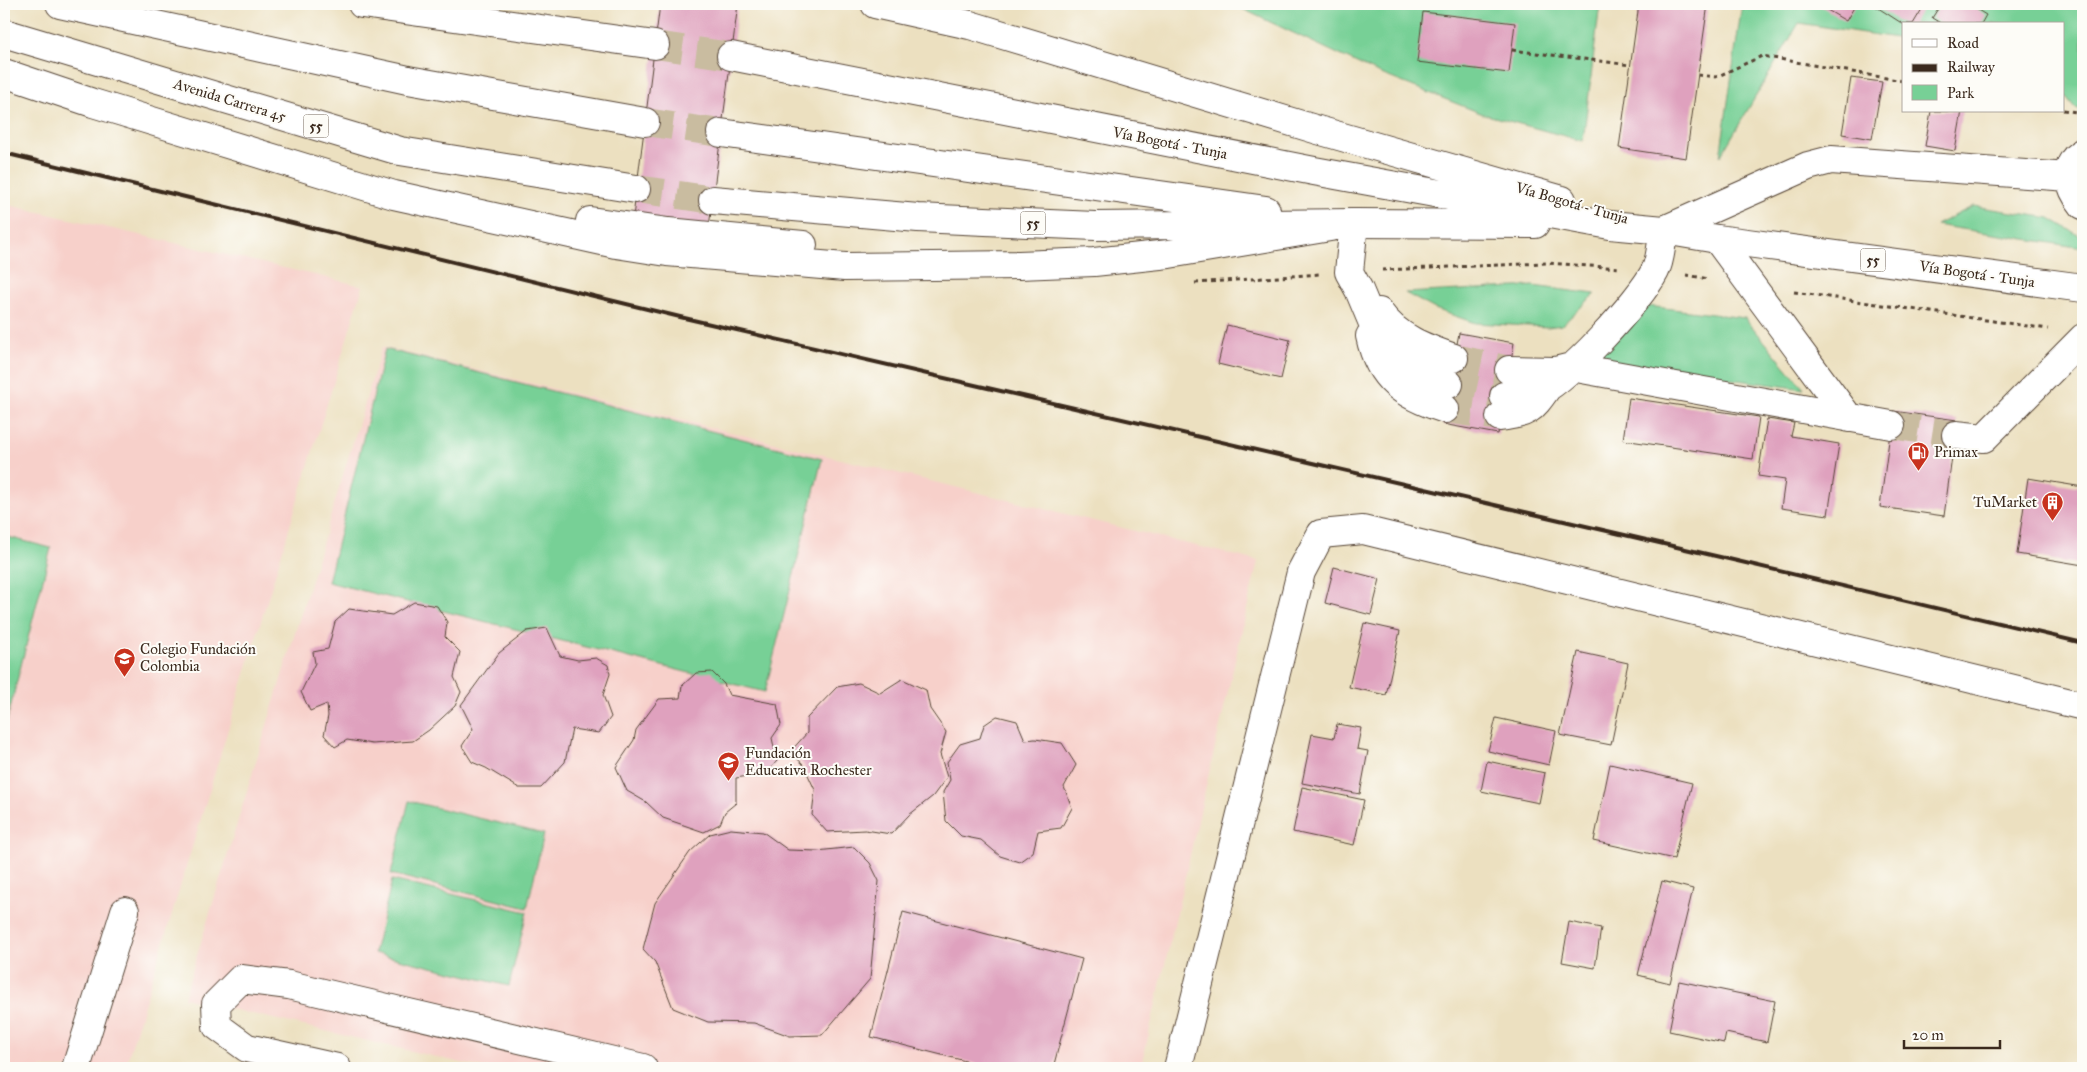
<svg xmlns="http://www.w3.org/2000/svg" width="2087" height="1072" font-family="'IM FELL Great Primer',serif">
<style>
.built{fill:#f7d0ca}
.green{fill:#77d096;stroke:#597d5a}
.building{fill:#dfa1be}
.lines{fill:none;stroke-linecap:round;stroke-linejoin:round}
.minor-tunnel{stroke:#c9bca0;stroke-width:28;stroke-dasharray:28 14;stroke-linecap:butt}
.highway-tunnel{stroke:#c9bca0;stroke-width:28;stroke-dasharray:28 14;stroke-linecap:butt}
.minor-casing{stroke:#564536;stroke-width:30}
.highway-casing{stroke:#564536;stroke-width:30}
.path{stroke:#564536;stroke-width:3;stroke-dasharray:4 4;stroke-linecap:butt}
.minor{stroke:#fff;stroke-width:28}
.highway{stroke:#fff;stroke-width:28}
.rail{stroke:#3b2a1e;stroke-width:4}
.labels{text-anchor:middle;stroke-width:4;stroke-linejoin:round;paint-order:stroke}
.shield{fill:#fdfcf7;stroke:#75695f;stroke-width:1}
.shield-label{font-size:14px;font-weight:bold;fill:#3b2a1e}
.street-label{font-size:15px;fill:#3b2a1e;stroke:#fdfcf7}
.poi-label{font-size:15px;fill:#3b2a1e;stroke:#fdfcf7;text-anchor:start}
</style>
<rect width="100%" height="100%" fill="#fdfcf7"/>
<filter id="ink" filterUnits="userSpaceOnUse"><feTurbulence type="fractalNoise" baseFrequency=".02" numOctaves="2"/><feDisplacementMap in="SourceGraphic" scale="10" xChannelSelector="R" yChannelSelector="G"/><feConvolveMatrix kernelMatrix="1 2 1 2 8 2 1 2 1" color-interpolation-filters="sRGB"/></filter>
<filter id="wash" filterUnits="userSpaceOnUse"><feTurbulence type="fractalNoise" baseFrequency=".0096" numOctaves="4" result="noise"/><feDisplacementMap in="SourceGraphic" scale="20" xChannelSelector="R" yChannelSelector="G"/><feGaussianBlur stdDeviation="1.12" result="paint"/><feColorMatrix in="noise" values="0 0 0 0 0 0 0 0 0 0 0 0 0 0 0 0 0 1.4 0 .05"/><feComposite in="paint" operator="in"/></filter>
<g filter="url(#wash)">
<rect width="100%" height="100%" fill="#ece0c0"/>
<path class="built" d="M4 204 363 286 125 1068H4Z
M382 347 1258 561 1141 1068H483L184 998Z"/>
<path class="green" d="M1232 4H1600L1583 141 1483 114 1376 72Z
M1742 4H2083V110L2075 108 2063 93V24H1903V39L1799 23 1720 157Z
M1974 206 2050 218 2083 238V248L1936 225Z
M1533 286 1595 294 1562 325 1548 327 1475 323 1435 309 1405 293Z
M1648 306 1745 318 1804 389 1589 360Z
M385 349 822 459 765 692 328 582Z
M4 536 51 548 4 732Z
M409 801 544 834 527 908 391 874Z
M392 880 527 912 509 986 374 953Z"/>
<g id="blocks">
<path class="building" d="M660 4H738L709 227 633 217Z
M1639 4H1708L1686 158 1619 148Z
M1817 4H1856L1846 21Z
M1872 4H1925L1913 24H1903Z
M1941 4H1968L1986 15 1981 24H1942L1932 18Z
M1423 12 1515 23 1509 73 1417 62Z
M1851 78 1882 82 1872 139 1842 134Z
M1931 111H1962L1955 151 1925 146Z
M1227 325 1290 340 1281 379 1218 364Z
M1459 333 1514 343 1498 434 1442 424Z
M1629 398 1759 417 1753 459 1623 440Z
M1893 411 1957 420 1944 516 1880 507Z
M1767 419 1794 423 1791 436 1839 444 1828 515 1781 508 1785 480 1758 476Z
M2028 478 2083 487V565L2017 554Z
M1334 567 1380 579 1371 615 1325 603Z
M414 602 437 606 447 622 445 637 460 652 454 677 461 692 455 706 429 730 413 741 372 744 347 740 335 747 324 735 328 716 327 704 310 711 301 692 315 663 313 652 328 649 335 622 349 609 392 615Z
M1364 623 1400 631 1386 695 1349 687Z
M547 628 560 656 578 660 596 658 608 665 610 674 603 695 611 717 599 733 572 729 565 762 541 788H519L486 768 472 762 462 746 473 729 461 705 499 653 527 631Z
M1578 652 1628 663 1611 745 1560 735Z
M712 672 724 684 729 695 777 704 781 725 772 738 777 761 766 773 736 778V803L725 812 720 824 704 832 663 818 646 802 627 791 616 767 634 740 636 730 659 699 680 698 682 686 696 673Z
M902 679 926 690 930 709 946 732 940 754 947 777 933 796 909 815 891 834 865 830 827 832 812 815 815 790 803 764 790 752 807 733V718L837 687 859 683 880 693Z
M997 716 1017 721 1025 740 1035 739 1062 743 1076 765 1064 787 1072 808 1061 828 1038 831 1033 852 1019 862 1000 856 981 840 961 836 946 821 943 792 950 780 947 762 960 744 980 738 984 725Z
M1496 718 1556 731 1549 765 1488 751Z
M1337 724 1361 728 1357 749 1368 751 1360 794 1302 783 1312 734 1334 738Z
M1487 761 1545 773 1539 803 1481 791Z
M1610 764 1692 783 1674 859 1594 841Z
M1302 787 1364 800 1354 845 1293 832Z
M731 829 763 832 788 850 817 851 854 847 870 863 879 881 870 979 822 1035 790 1036 754 1023 708 1022 673 1008 655 962 643 949 655 903 690 852 710 834Z
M1662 881 1693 889 1670 983 1638 975Z
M903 912 1082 959 1053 1068H993L871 1037Z
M1569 922 1601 928 1595 968 1562 962Z
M1679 981 1775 1001 1767 1042 1726 1033 1724 1043 1669 1031Z"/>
</g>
</g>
<g filter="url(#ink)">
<use href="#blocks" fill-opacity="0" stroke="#564536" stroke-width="1"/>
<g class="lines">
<path class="minor-tunnel" d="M1454 358 1509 370
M1449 384 1504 396
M1445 409 1500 417
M1891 425 1956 435"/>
<path class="highway-tunnel" d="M655 45 731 56
M645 122 721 133
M636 189 713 200"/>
<defs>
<path id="minor" d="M4 73 93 103 394 195 616 244 667 252 845 267 1019 265 1094 262 1169 254 1354 223 1349 272 1359 290 1377 333 1394 353 1421 372 1449 384
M2083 152C2061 164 2070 189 2083 205
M590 221 668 232 803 245
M1717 239 1849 418
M1379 312C1397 338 1425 348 1454 358
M1370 336C1379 380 1404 396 1445 409
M1509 370 1555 371 1571 367 1891 425
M1504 396C1514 395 1526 397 1535 394 1564 384 1641 299 1655 271 1661 260 1661 242 1664 230L1808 166 1831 160 2069 177
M1500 417C1528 413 1531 411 1547 388
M1956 435 1984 438 2083 338
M76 1068 125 911
M337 1068 247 1048 217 1026 216 1004 241 979 289 985 643 1068
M1178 1068 1301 572 1321 534 1363 530 2083 706"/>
<path id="highway" d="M60 4 408 80 645 122
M362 4 655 45
M875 4 970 25 1318 130 1562 200
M4 33 400 151 636 189
M731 56 1314 171 1610 225 1664 230 1717 239 2083 288
M721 133 1266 210
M713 200 918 218 1095 226 1354 223 1535 224"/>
</defs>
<use href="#minor" class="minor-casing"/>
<use href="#highway" class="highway-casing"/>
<path class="path" d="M1512 50 1630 65
M1698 75 1716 77 1762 56 1903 81
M2063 110 2083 113
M1382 270 1546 263 1620 268
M1686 275 1709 279
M1195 283 1320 274
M1794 292 2048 329"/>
<use href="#minor" class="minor"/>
<use href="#highway" class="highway"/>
<path class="rail" d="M4 153 680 317 1733 560 2083 643"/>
</g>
</g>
<defs>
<symbol id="fuel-pin" viewBox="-11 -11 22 30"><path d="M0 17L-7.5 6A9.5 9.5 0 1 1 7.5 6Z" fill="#c8321e" stroke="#fdfcf7"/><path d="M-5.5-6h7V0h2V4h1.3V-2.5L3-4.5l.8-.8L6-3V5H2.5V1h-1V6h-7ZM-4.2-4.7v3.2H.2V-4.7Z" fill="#fff"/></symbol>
<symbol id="building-pin" viewBox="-11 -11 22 30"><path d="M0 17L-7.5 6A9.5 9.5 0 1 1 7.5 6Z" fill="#c8321e" stroke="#fdfcf7"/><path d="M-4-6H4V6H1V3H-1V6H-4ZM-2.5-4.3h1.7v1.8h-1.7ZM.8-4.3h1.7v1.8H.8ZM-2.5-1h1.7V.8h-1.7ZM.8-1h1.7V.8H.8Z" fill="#fff"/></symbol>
<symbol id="school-pin" viewBox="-11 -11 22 30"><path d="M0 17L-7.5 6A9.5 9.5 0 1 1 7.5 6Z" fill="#c8321e" stroke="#fdfcf7"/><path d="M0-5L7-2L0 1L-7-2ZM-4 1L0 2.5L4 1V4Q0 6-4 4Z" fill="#fff"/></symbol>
<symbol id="university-pin" viewBox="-11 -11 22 30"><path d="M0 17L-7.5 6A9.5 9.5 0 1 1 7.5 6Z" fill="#c8321e" stroke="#fdfcf7"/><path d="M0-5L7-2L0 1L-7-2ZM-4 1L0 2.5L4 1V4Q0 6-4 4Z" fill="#fff"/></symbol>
</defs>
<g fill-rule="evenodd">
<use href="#fuel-pin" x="1906" y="440" width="25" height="34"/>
<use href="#building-pin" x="2040" y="490" width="25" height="34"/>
<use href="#school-pin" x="112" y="646" width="25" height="34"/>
<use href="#university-pin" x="716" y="750" width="25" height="34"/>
</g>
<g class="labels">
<g class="shield">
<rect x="303.5" y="114.5" width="25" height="23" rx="4"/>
<rect x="1020.5" y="211.5" width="25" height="23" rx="4"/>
<rect x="1860.5" y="248.5" width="25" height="23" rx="4"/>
</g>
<g class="shield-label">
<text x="316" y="131">55</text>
<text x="1033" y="228">55</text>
<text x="1873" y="265">55</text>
</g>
<g class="street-label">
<text transform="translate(230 100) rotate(17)" y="5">Avenida Carrera 45</text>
<text transform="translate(1170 143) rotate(11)" y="5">Vía Bogotá - Tunja</text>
<text transform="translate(1572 203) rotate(16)" y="5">Vía Bogotá - Tunja</text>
<text transform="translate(1977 274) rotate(8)" y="5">Vía Bogotá - Tunja</text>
</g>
<g class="poi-label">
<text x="1934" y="457">Primax</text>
<text x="2037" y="507" text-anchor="end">TuMarket</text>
<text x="140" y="654">Colegio Fundación<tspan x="140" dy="17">Colombia</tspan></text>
<text x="745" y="758">Fundación<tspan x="745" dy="17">Educativa Rochester</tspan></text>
</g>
</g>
<rect width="2087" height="1072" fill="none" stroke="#fdfcf7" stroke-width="20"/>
<rect x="1902" y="22" width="162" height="90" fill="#fdfcf7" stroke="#afa8a0"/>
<rect x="1912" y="39" width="25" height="8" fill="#ffffff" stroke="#afa8a0"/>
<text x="1947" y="48" font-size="15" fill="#3b2a1e">Road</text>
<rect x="1912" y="64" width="25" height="8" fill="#3b2a1e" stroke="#afa8a0"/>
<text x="1947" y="72" font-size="15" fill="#3b2a1e">Railway</text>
<rect x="1912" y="85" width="25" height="15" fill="#77d096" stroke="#afa8a0"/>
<text x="1947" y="98" font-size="15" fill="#3b2a1e">Park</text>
<path d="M1904 1040v8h96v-8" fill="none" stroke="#3b2a1e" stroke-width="2.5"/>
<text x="1912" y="1040" font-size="15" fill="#3b2a1e" stroke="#fdfcf7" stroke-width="4" paint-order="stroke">20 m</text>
</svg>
